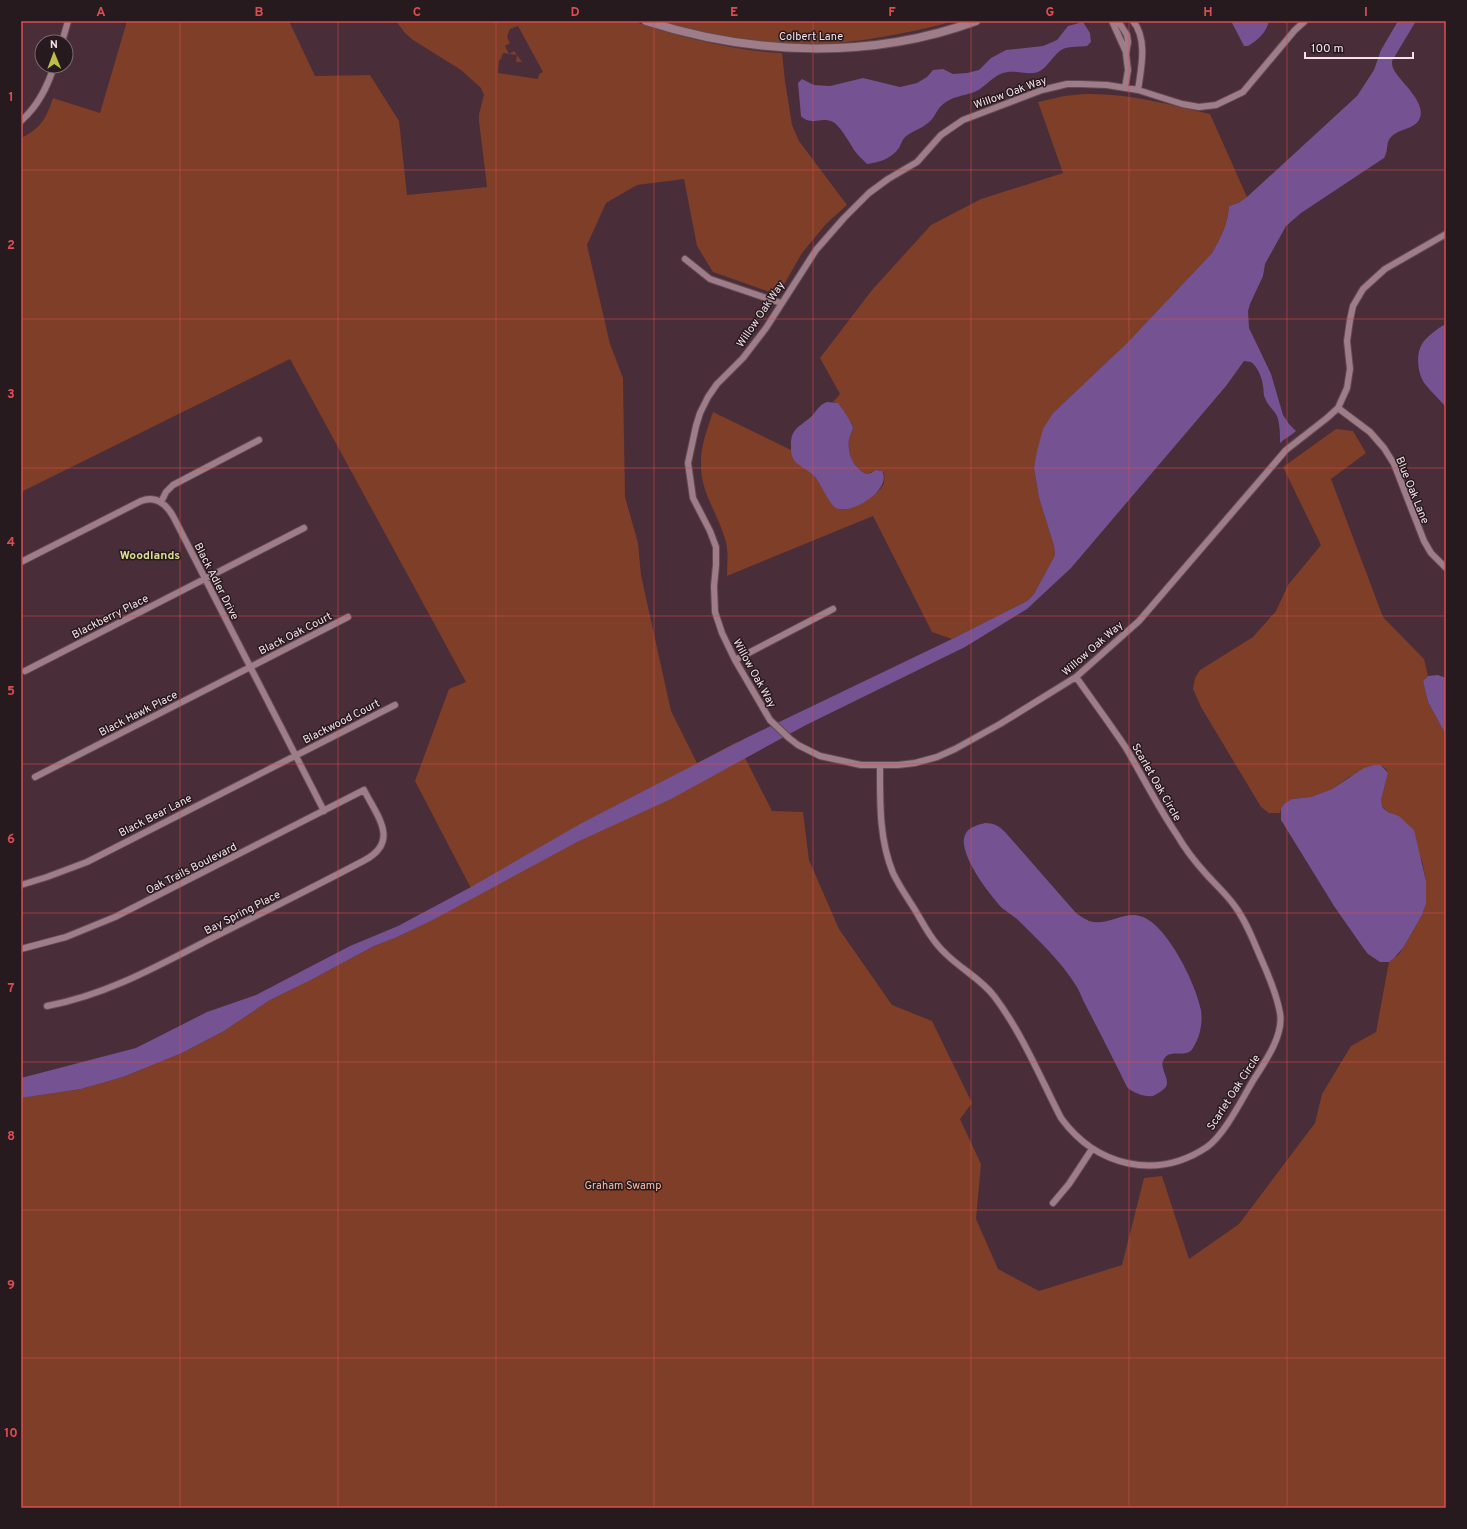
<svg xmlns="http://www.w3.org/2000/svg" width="1467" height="1529" font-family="Overpass,sans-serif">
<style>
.green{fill:#7e3e27;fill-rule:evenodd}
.water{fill:#755292}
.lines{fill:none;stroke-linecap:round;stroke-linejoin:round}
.minor-casing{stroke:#624a54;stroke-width:8}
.tertiary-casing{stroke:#624a54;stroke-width:10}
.minor{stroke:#9e7d89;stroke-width:6}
.tertiary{stroke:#9e7d89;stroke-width:8}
.grid{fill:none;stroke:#dc4d4f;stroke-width:1;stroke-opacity:0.55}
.labels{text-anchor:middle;stroke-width:3;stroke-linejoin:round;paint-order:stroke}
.street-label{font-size:11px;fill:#f5e2e9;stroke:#271a1f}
.park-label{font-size:11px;fill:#fabaa3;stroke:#271a1f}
.neighbourhood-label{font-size:12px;font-weight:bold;fill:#dbde8f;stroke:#271a1f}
.neatline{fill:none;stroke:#dc4d4f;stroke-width:1.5}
.grid-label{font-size:13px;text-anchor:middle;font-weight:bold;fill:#dc4d4f}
</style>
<rect width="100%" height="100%" fill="#492d38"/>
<path class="green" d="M127 21H289L315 76 370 75 399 121 407 195 487 187 479 121V114L484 95 481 88 461 70 413 40 405 33 396 21H633C678 37 735 51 782 53L785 81 792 125 799 141 847 205 826 224 802 253 778 295 713 272 697 246 684 179 637 185 606 203 587 245 610 344 623 378 625 497 638 543 641 575 671 711 697 763 737 742 772 811 803 812 809 860 839 929 892 1005 932 1021 972 1103 960 1119 981 1164 976 1219 998 1269 1039 1291 1122 1265 1144 1178 1162 1176 1189 1259 1239 1224 1315 1123 1322 1094 1351 1046 1376 1032 1389 962 1399 954 1403 948 1422 915 1426 904V881L1422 861 1399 816C1390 813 1382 811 1381 800L1388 773 1386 769 1381 765 1349 777 1332 789 1311 797 1292 799 1285 803 1281 808 1280 813H1269L1261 807 1201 707 1193 689 1195 678 1200 670 1253 637 1276 611 1288 585 1321 545 1283 467 1336 429 1353 431 1366 453 1331 479 1383 617 1424 659 1428 676 1423 681 1428 702 1446 735V1508H21V1098L81 1089 123 1077 182 1053 224 1031 270 1000 311 980 374 946 395 938 431 921 475 896 415 781 449 689 466 682 290 359 21 492V138C41 128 46 119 53 98L100 113ZM518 26 543 72 539 74 538 79 498 73 499 60 501 59 503 53 517 55 516 62H522L514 51 509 54 505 46 510 43 507 37 510 29Z
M660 21H955C898 36 829 49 769 44 732 40 696 31 660 21Z
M1084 94C1129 93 1167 104 1210 114L1247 197 1238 203 1229 206C1228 224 1221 237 1212 253L1127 343 1053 413 1034 468 1039 498 1054 546 1055 555 1034 594 1027 601 952 639 932 632 873 516 727 576C727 564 729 551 725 539 718 514 701 493 701 466 700 447 707 430 713 412L791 450C793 465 807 467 816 478 823 487 830 506 839 509 850 513 879 494 883 485 885 481 884 477 884 473L879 470 866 474C853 467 847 454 849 439 850 435 853 432 853 428 852 421 848 419 845 414 841 408 841 403 833 402L840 394 820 358 872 290 931 225 981 199 1063 173 1038 102 1064 96Z"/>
<path class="water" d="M1231 21H1269C1266 33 1258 40 1248 46H1244Z
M1398 21H1416L1392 61C1392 63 1392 67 1394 70 1401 83 1428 103 1419 120 1414 129 1399 129 1392 136 1385 142 1389 150 1384 158L1301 213 1286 226 1265 264 1263 276 1250 304 1248 311 1249 328 1271 374 1283 415 1289 424 1296 431C1291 436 1285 438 1280 443 1280 435 1280 427 1278 419 1276 411 1268 407 1265 398 1263 394 1264 391 1263 386 1262 378 1258 367 1251 362L1244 361 1226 386 1071 568 1027 609 965 647 806 725 671 799 577 842 431 921 395 938 374 946 311 980 270 1000 224 1031 182 1053 123 1077 81 1089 21 1098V1078L136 1048 207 1012 256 995 350 946 398 926 471 887 580 824 746 738 952 639 1027 601 1034 594 1055 555 1054 546 1039 498 1034 468 1037 451 1043 429 1053 413 1127 343 1212 253C1221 237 1228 224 1229 206L1238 203 1247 197 1357 96 1374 70 1381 50Z
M1083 22 1090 33 1091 42 1087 46C1080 47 1070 46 1063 49 1053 54 1048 68 1038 72 1029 75 1018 71 1008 72 996 73 989 83 980 89 968 97 953 94 941 106 936 111 934 119 928 123 921 129 912 131 905 137 902 140 901 144 899 148 891 159 880 162 867 164 864 161 861 158 858 155 851 147 842 127 833 122 820 116 812 127 801 116L798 83 802 79 814 85 830 86 863 78 900 87 917 83 927 77 933 70 943 69 953 74 967 73 979 70 991 58 1006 50 1043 46 1057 40 1068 26Z
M1446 324V407C1439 399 1431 392 1425 384 1417 373 1415 352 1424 341 1430 334 1438 328 1446 324Z
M827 402 838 403C841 406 852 423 853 427 853 431 850 435 849 439 847 454 853 467 866 474L871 473 876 470 882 471C893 489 851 516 836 508 830 505 821 485 816 478 809 469 795 466 792 456 791 453 791 450 791 447 790 428 800 427 812 416 817 410 819 405 827 402Z
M1438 675 1446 678V735L1428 702 1423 681 1428 676Z
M1374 765H1381L1388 773 1381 800 1382 805 1383 808 1388 812 1399 816 1414 830 1426 881V904L1422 915 1403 948 1393 959 1389 962H1380L1368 954 1364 949 1334 906 1281 820V808L1285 803 1292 799 1311 797 1332 789 1364 768Z
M985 823C994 823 999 826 1005 832L1076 913C1080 916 1085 919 1089 921 1108 927 1125 909 1143 917 1168 927 1196 984 1201 1010 1203 1023 1200 1037 1193 1048 1187 1059 1170 1048 1164 1059 1158 1068 1172 1080 1165 1088 1162 1091 1157 1094 1153 1096 1144 1097 1133 1093 1127 1087 1114 1060 1100 1033 1086 1006 1082 999 1080 991 1075 984 1060 960 1037 939 1017 919 1012 915 1007 912 1002 908 990 895 957 853 965 835 968 827 978 825 985 823Z"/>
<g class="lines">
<defs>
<path id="minor" d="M1112 21 1126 52
M1118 21 1127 35 1128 42 1126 54 1128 70 1125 88
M1133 21C1148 39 1141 69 1138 90
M1305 21 1295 30 1243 92 1216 105 1199 107 1182 104 1138 90 1107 85 1080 84H1067L1042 90 963 120 941 135 917 162 888 179 869 193 844 218 816 250 766 328 743 358 717 384 708 397 700 413 696 426 688 463 693 498 710 531 716 547V565L714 586 715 612 722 633 735 660 770 720 789 738 798 745 820 756 861 765H898L915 763 937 757 955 749 1000 724 1076 677 1139 621 1286 450 1327 418 1338 408 1347 388 1350 369 1347 341 1350 320 1353 306 1363 289 1385 269 1446 234
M62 42 68 21
M21 121C38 106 47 88 54 66
M685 259 710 279 781 303
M1338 408 1370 432 1384 448 1394 464 1424 541 1431 553 1446 568
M161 502 166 492 173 485 259 440
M21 562 141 501C156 495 166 504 173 516L324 811
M735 660 833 609
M25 671 304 528
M880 766C880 802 879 839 893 873 900 888 910 901 918 915 926 929 934 943 946 954 961 969 981 979 994 996 1022 1033 1040 1077 1061 1118 1096 1166 1156 1181 1207 1147 1225 1134 1242 1099 1254 1079 1265 1062 1284 1035 1280 1013 1277 996 1270 979 1263 963 1254 943 1247 922 1234 905 1226 894 1216 885 1207 875 1196 863 1185 849 1177 835 1158 807 1143 777 1126 748 1110 724 1093 701 1076 677
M35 777 348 617
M21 885 47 877 87 862 395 705
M21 949 66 937 115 917 364 790C377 816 400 841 365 860 314 887 262 913 210 939 158 966 106 995 47 1006
M1053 1203 1069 1184 1092 1149"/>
<path id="tertiary" d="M646 21C752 55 870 60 976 21"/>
</defs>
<use href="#minor" class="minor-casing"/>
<use href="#tertiary" class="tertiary-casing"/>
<use href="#minor" class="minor"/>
<use href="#tertiary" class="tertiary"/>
</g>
<path class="grid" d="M180 21V1508M338 21V1508M496 21V1508M654 21V1508M813 21V1508M971 21V1508M1129 21V1508M1287 21V1508M21 170H1446M21 319H1446M21 468H1446M21 616H1446M21 764H1446M21 913H1446M21 1062H1446M21 1210H1446M21 1358H1446"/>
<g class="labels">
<g class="street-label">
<text x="811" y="40">Colbert Lane</text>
<text transform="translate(1010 92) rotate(-20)" y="4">Willow Oak Way</text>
<text transform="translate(760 314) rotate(-56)" y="4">Willow Oak Way</text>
<text transform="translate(1413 490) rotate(68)" y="4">Blue Oak Lane</text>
<text transform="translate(217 581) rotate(63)" y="4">Black Adler Drive</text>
<text transform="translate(110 616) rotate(-27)" y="4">Blackberry Place</text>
<text transform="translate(295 633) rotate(-27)" y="4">Black Oak Court</text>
<text transform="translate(1092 648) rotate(-41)" y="4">Willow Oak Way</text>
<text transform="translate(755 673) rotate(61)" y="4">Willow Oak Way</text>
<text transform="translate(138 713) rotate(-27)" y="4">Black Hawk Place</text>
<text transform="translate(341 721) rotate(-27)" y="4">Blackwood Court</text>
<text transform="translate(1157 782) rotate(60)" y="4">Scarlet Oak Circle</text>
<text transform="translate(155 815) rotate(-27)" y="4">Black Bear Lane</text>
<text transform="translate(191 868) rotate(-27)" y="4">Oak Trails Boulevard</text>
<text transform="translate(242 912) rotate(-27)" y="4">Bay Spring Place</text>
<text transform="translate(1233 1092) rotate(-57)" y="4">Scarlet Oak Circle</text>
</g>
<g class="park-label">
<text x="623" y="1189">Graham Swamp</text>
</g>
<g class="neighbourhood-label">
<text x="150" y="559">Woodlands</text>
</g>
</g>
<rect width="1467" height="1529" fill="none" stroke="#271a1f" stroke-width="44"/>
<g transform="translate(54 54) rotate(359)"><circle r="19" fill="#271a1f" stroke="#796a70"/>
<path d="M0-3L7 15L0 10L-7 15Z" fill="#bebf42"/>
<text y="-6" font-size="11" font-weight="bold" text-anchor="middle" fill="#f5e2e9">N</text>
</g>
<path d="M1305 52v6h108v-6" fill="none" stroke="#f5e2e9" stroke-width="2"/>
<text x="1311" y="52" font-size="12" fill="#f5e2e9" stroke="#271a1f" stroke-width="3" paint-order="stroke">100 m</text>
<rect x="22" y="22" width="1423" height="1485" class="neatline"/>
<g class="grid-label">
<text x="101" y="16">A</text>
<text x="259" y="16">B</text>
<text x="417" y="16">C</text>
<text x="575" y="16">D</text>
<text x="734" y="16">E</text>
<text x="892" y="16">F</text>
<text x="1050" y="16">G</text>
<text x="1208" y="16">H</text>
<text x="1366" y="16">I</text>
<text x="11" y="101">1</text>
<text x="11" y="249">2</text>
<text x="11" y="398">3</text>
<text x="11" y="546">4</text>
<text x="11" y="695">5</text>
<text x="11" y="843">6</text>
<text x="11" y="992">7</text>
<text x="11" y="1140">8</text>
<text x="11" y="1289">9</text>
<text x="11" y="1437">10</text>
</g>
</svg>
